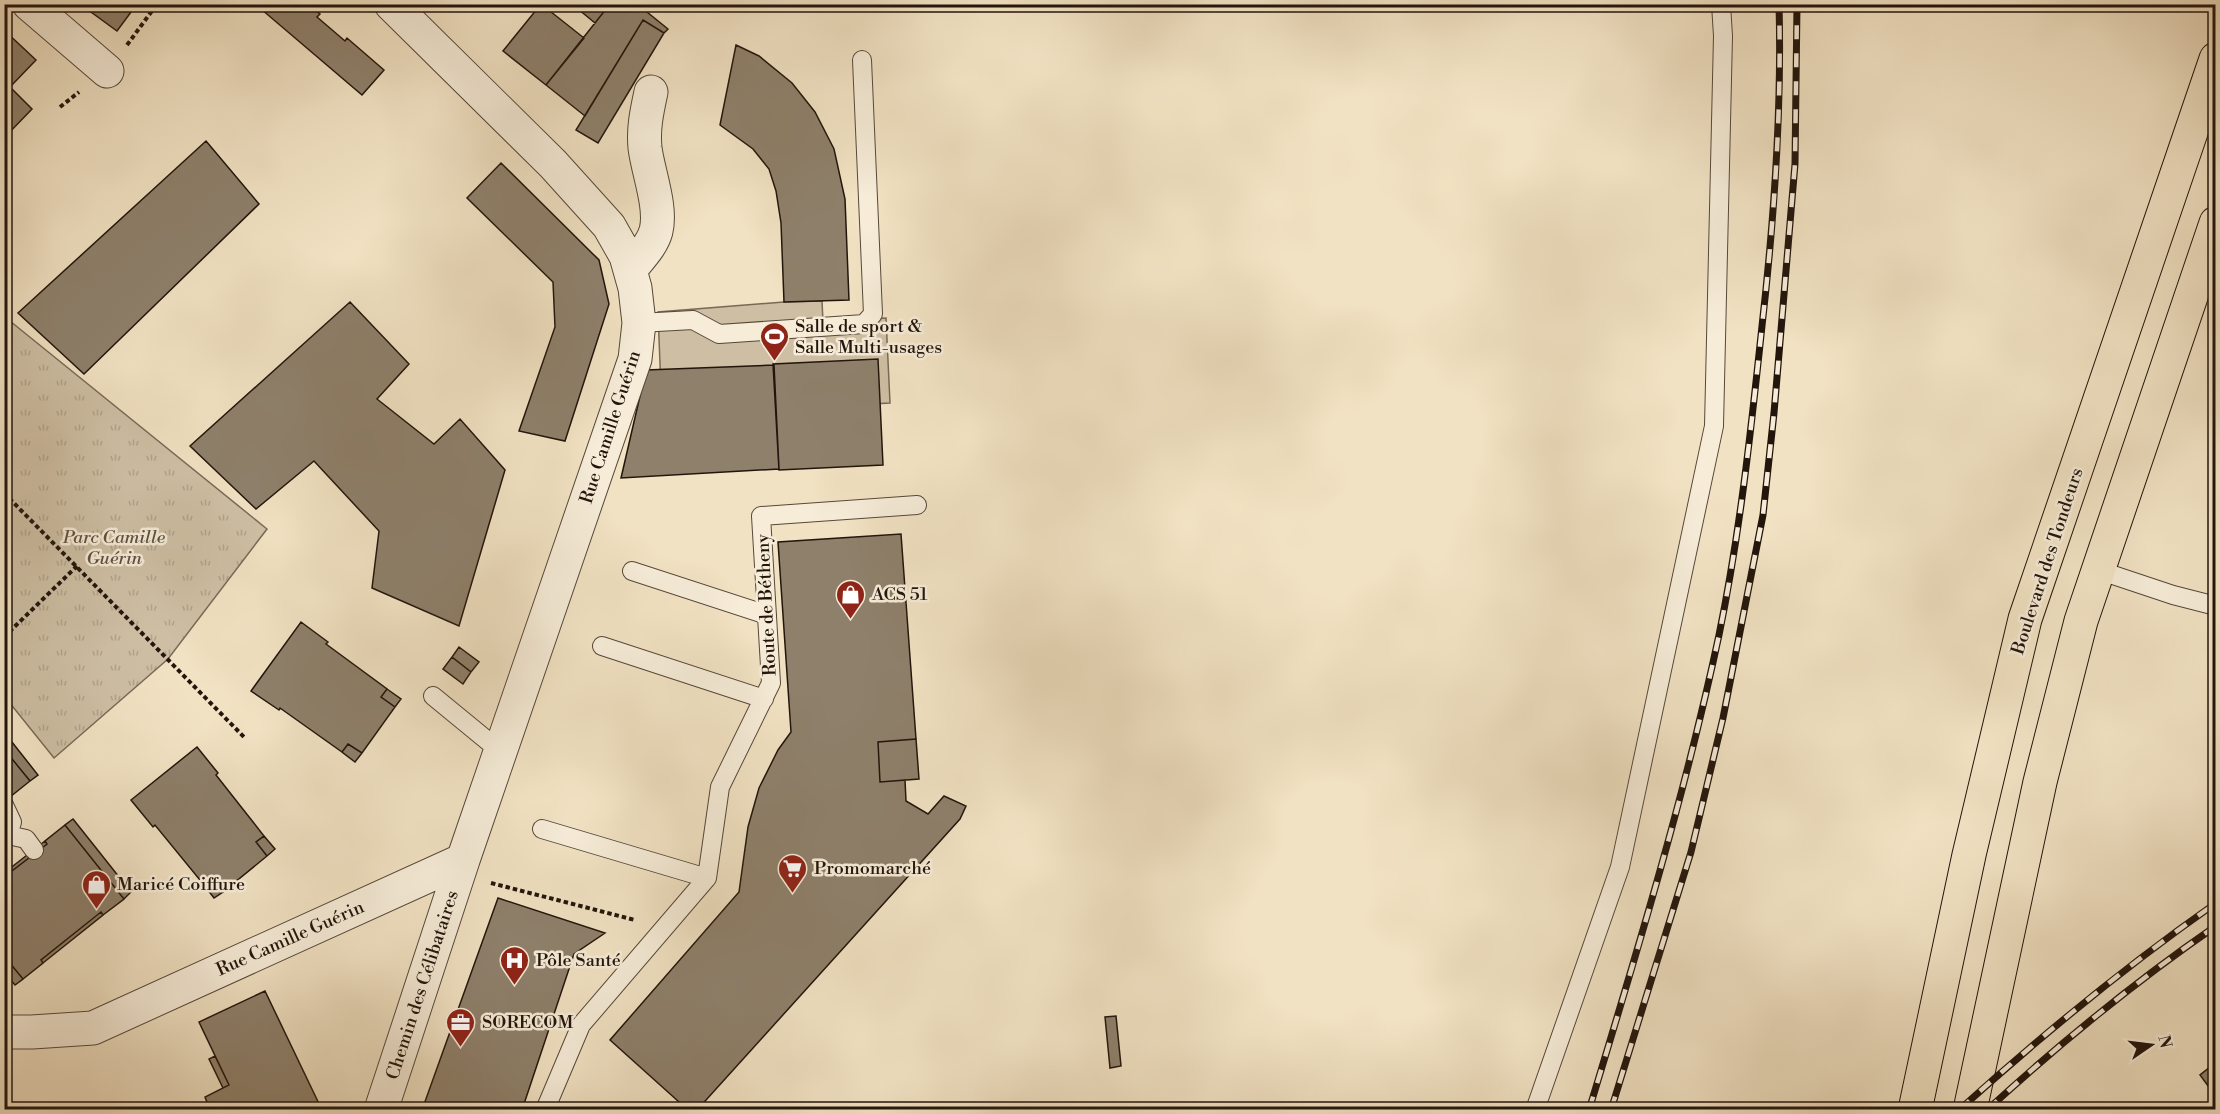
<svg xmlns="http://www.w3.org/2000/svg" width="2220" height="1114" font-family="'Libre Bodoni',serif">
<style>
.grass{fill:url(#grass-tufts);stroke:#786a58;stroke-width:1.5}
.pitch{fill:#cebfa4;stroke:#786a58;stroke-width:1.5}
.building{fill:#8e806b;stroke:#22150c;stroke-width:1.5}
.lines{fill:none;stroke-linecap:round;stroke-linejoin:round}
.lane-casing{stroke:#56483a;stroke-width:20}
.street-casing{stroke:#56483a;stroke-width:35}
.highway-casing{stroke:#22150c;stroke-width:35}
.path{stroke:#22150c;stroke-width:4;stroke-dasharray:4.5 3;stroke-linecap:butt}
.lane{stroke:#f6ecd8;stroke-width:18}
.street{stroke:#f6ecd8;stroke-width:33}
.highway{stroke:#f1e2c3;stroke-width:33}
.rail-casing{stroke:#22150c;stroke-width:7}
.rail{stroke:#f6ecd8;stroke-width:4.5;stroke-dasharray:14;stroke-linecap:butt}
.labels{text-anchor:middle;stroke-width:5;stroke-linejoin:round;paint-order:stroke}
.poi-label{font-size:18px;fill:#22150c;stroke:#f6ecd8;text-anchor:start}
.street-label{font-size:18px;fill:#22150c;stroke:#f6ecd8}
.park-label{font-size:18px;font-style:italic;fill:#5e5041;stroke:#f6ecd8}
</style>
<defs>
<pattern id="grass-tufts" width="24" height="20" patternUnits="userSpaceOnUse" patternTransform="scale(1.5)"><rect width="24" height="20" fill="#cebfa4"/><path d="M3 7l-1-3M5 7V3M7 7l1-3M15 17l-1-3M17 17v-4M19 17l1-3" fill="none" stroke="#b1a38c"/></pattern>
</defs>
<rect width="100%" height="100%" fill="#f1e2c3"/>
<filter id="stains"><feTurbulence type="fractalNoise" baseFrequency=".00333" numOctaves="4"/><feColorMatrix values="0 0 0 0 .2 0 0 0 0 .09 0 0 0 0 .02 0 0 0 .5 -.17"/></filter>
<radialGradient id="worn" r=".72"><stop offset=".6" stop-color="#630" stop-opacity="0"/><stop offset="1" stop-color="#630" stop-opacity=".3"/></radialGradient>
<path class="grass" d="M5 317 267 529 168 659 54 758 5 697Z"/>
<path class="pitch" d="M822 301 823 322 886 318 890 403 662 415 658 312 784 302Z"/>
<path class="building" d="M80 4H130L134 8 117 31Z
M265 4H308L320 14 317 17 345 41 347 38 384 70 362 95 261 9Z
M541 4 584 38 546 85 503 51Z
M572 4H610L595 23Z
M610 4H637L668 29 664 33 643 20 585 116 546 85Z
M643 20 664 33 598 143 576 130Z
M4 30 36 60 10 87 32 109 4 138Z
M736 45 759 56 792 83 815 112 834 149 845 199 849 300 784 302 781 223 776 191 769 169 753 149 720 125Z
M206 141 259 204 84 374 18 313Z
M501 163 599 260 609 304 565 441 519 431 555 327 553 282 467 198Z
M350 302 409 364 377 399 434 444 460 419 505 470 459 626 372 588 379 531 314 461 256 509 190 446Z
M878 359 883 465 779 470 773 364Z
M774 365 779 469 621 478 646 370Z
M901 534 916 739 878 742 880 782 905 780 906 801 928 814 944 796 966 806 960 819 697 1110H688L610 1040 739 892 748 827 759 788 778 750 791 732 778 542Z
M301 622 328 642 326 644 387 689 381 697 395 707 362 753 348 744 342 752 280 708 279 710 251 691Z
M459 647 479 662 471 672 452 657Z
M452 657 471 672 463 684 443 669Z
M387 689 401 699 395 707 381 697Z
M4 732 38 775 30 781 4 749Z
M916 739 919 779 880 782 878 742Z
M348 744 362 753 355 762 342 752Z
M197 747 218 773 216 775 264 836 256 842 267 856 223 892 212 878 204 885 155 825 153 827 131 800Z
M4 749 30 781 10 797 8 794 4 797Z
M73 819 131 892 124 899 65 825Z
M65 825 124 899 103 915 101 912 41 960 43 963 23 979 4 956V877L47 844 45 841Z
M264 836 275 849 267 856 256 842Z
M45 841 47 844 4 877V873Z
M212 878 223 892 214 898 204 885Z
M498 898 605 933 574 954 524 1104 514 1110H422Z
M101 912 103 915 43 963 41 960Z
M4 956 23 979 15 985 4 972Z
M265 991 322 1110H241L238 1103 223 1110H210L205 1097 229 1085 199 1022Z
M1116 1016 1121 1066 1110 1068 1105 1017Z
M215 1056 229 1085 223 1088 209 1059Z
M2210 1067 2216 1075V1086L2211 1090 2200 1075Z"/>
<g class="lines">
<defs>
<path id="lane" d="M639 323 693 320 719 334 864 324 873 314 862 60
M2098 570 2173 595 2216 606
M632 571 767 615
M602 646 764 699
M433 696 500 751
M4 805 12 822 8 835
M542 829 707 878
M4 837 8 835 26 839 34 850
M545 1110 581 1025 707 878 720 787 771 683 761 516 917 505
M1535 1110 1620 867 1714 426 1723 36 1721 4"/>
<path id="street" d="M29 4 107 71
M630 270C639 258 652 246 656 231 662 207 648 172 645 148 643 128 647 111 651 92
M4 1032H32L93 1028 463 860 635 359 639 323 635 288 626 256 609 226 553 164 391 4
M381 1110 463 860"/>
<path id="highway" d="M1915 1110 1969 855 2025 619 2216 59
M1970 1110 2040 782 2081 621 2216 223"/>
</defs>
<use href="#lane" class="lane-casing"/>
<use href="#street" class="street-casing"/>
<use href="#highway" class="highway-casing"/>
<path class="path" d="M127 45 157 4
M60 107 79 92
M4 493 244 737
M4 637 77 566
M491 883 635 920"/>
<use href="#lane" class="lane"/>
<use href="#street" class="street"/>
<use href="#highway" class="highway"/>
<defs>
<path id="rail" d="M1589 1110C1637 952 1685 795 1719 635 1740 533 1751 430 1762 326 1774 220 1782 112 1779 4
M1611 1110 1691 852 1723 718 1763 515 1774 413 1795 164 1797 4
M1959 1110C2041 1036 2126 966 2216 903
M1987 1110C2058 1045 2136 981 2216 926"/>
</defs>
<use href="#rail" class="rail-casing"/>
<use href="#rail" class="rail"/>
</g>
<defs>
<symbol id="stadium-pin" viewBox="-11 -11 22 30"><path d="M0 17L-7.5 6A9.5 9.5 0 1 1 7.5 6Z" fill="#8f2418" stroke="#f6ecd8"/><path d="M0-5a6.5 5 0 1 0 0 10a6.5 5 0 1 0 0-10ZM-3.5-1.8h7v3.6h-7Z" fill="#fff"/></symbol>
<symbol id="shop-pin" viewBox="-11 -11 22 30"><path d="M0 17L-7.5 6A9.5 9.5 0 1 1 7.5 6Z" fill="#8f2418" stroke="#f6ecd8"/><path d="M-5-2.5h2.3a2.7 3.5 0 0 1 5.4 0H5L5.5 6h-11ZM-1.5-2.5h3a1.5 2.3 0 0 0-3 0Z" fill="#fff"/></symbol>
<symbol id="supermarket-pin" viewBox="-11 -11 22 30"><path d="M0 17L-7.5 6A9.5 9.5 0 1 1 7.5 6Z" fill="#8f2418" stroke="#f6ecd8"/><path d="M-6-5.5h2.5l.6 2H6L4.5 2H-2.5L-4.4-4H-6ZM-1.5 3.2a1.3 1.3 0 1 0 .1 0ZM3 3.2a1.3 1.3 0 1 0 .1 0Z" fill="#fff"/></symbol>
<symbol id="hospital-pin" viewBox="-11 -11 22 30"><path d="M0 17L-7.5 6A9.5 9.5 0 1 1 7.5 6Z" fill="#8f2418" stroke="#f6ecd8"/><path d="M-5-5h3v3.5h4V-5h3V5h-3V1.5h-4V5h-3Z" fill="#fff"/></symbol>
<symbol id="office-pin" viewBox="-11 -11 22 30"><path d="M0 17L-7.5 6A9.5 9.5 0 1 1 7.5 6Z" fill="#8f2418" stroke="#f6ecd8"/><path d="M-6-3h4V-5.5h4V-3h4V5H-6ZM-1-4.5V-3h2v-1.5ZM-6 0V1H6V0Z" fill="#fff"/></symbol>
</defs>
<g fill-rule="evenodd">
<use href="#stadium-pin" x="758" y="320" width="33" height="45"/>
<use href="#shop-pin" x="834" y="578" width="33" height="45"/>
<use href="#supermarket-pin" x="776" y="852" width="33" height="45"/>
<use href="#shop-pin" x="80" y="868" width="33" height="45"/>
<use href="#hospital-pin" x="498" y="944" width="33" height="45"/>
<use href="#office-pin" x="444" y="1006" width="33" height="45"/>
</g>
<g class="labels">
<g class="poi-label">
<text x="795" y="332">Salle de sport &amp;<tspan x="795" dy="21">Salle Multi-usages</tspan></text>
<text x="872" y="600">ACS 51</text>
<text x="814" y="874">Promomarché</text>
<text x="117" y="890">Maricé Coiffure</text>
<text x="536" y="966">Pôle Santé</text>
<text x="482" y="1028">SORECOM</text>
</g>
<g class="street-label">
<text transform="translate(610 427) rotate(-72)" y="6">Rue Camille Guérin</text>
<text transform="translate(2047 561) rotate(-72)" y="6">Boulevard des Tondeurs</text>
<text transform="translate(766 605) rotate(-93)" y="6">Route de Bétheny</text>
<text transform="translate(290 938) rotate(-24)" y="6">Rue Camille Guérin</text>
<text transform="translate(422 985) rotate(-72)" y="6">Chemin des Célibataires</text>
</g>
<g class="park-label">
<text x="114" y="543">Parc Camille<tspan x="114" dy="21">Guérin</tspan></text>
</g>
</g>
<rect width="2220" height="1114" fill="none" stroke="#f1e2c3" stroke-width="24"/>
<rect x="6" y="6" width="2208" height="1102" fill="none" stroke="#22150c" stroke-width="3"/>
<rect x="12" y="12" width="2196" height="1090" fill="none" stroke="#22150c" stroke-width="1.5"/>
<g transform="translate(2151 1045) rotate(76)" stroke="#f6ecd8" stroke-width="4.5" paint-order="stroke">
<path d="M0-4.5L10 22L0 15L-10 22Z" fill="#22150c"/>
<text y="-9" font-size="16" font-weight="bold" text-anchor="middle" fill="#22150c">N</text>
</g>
<rect width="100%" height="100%" filter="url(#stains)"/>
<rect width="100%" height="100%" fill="url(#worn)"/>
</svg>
